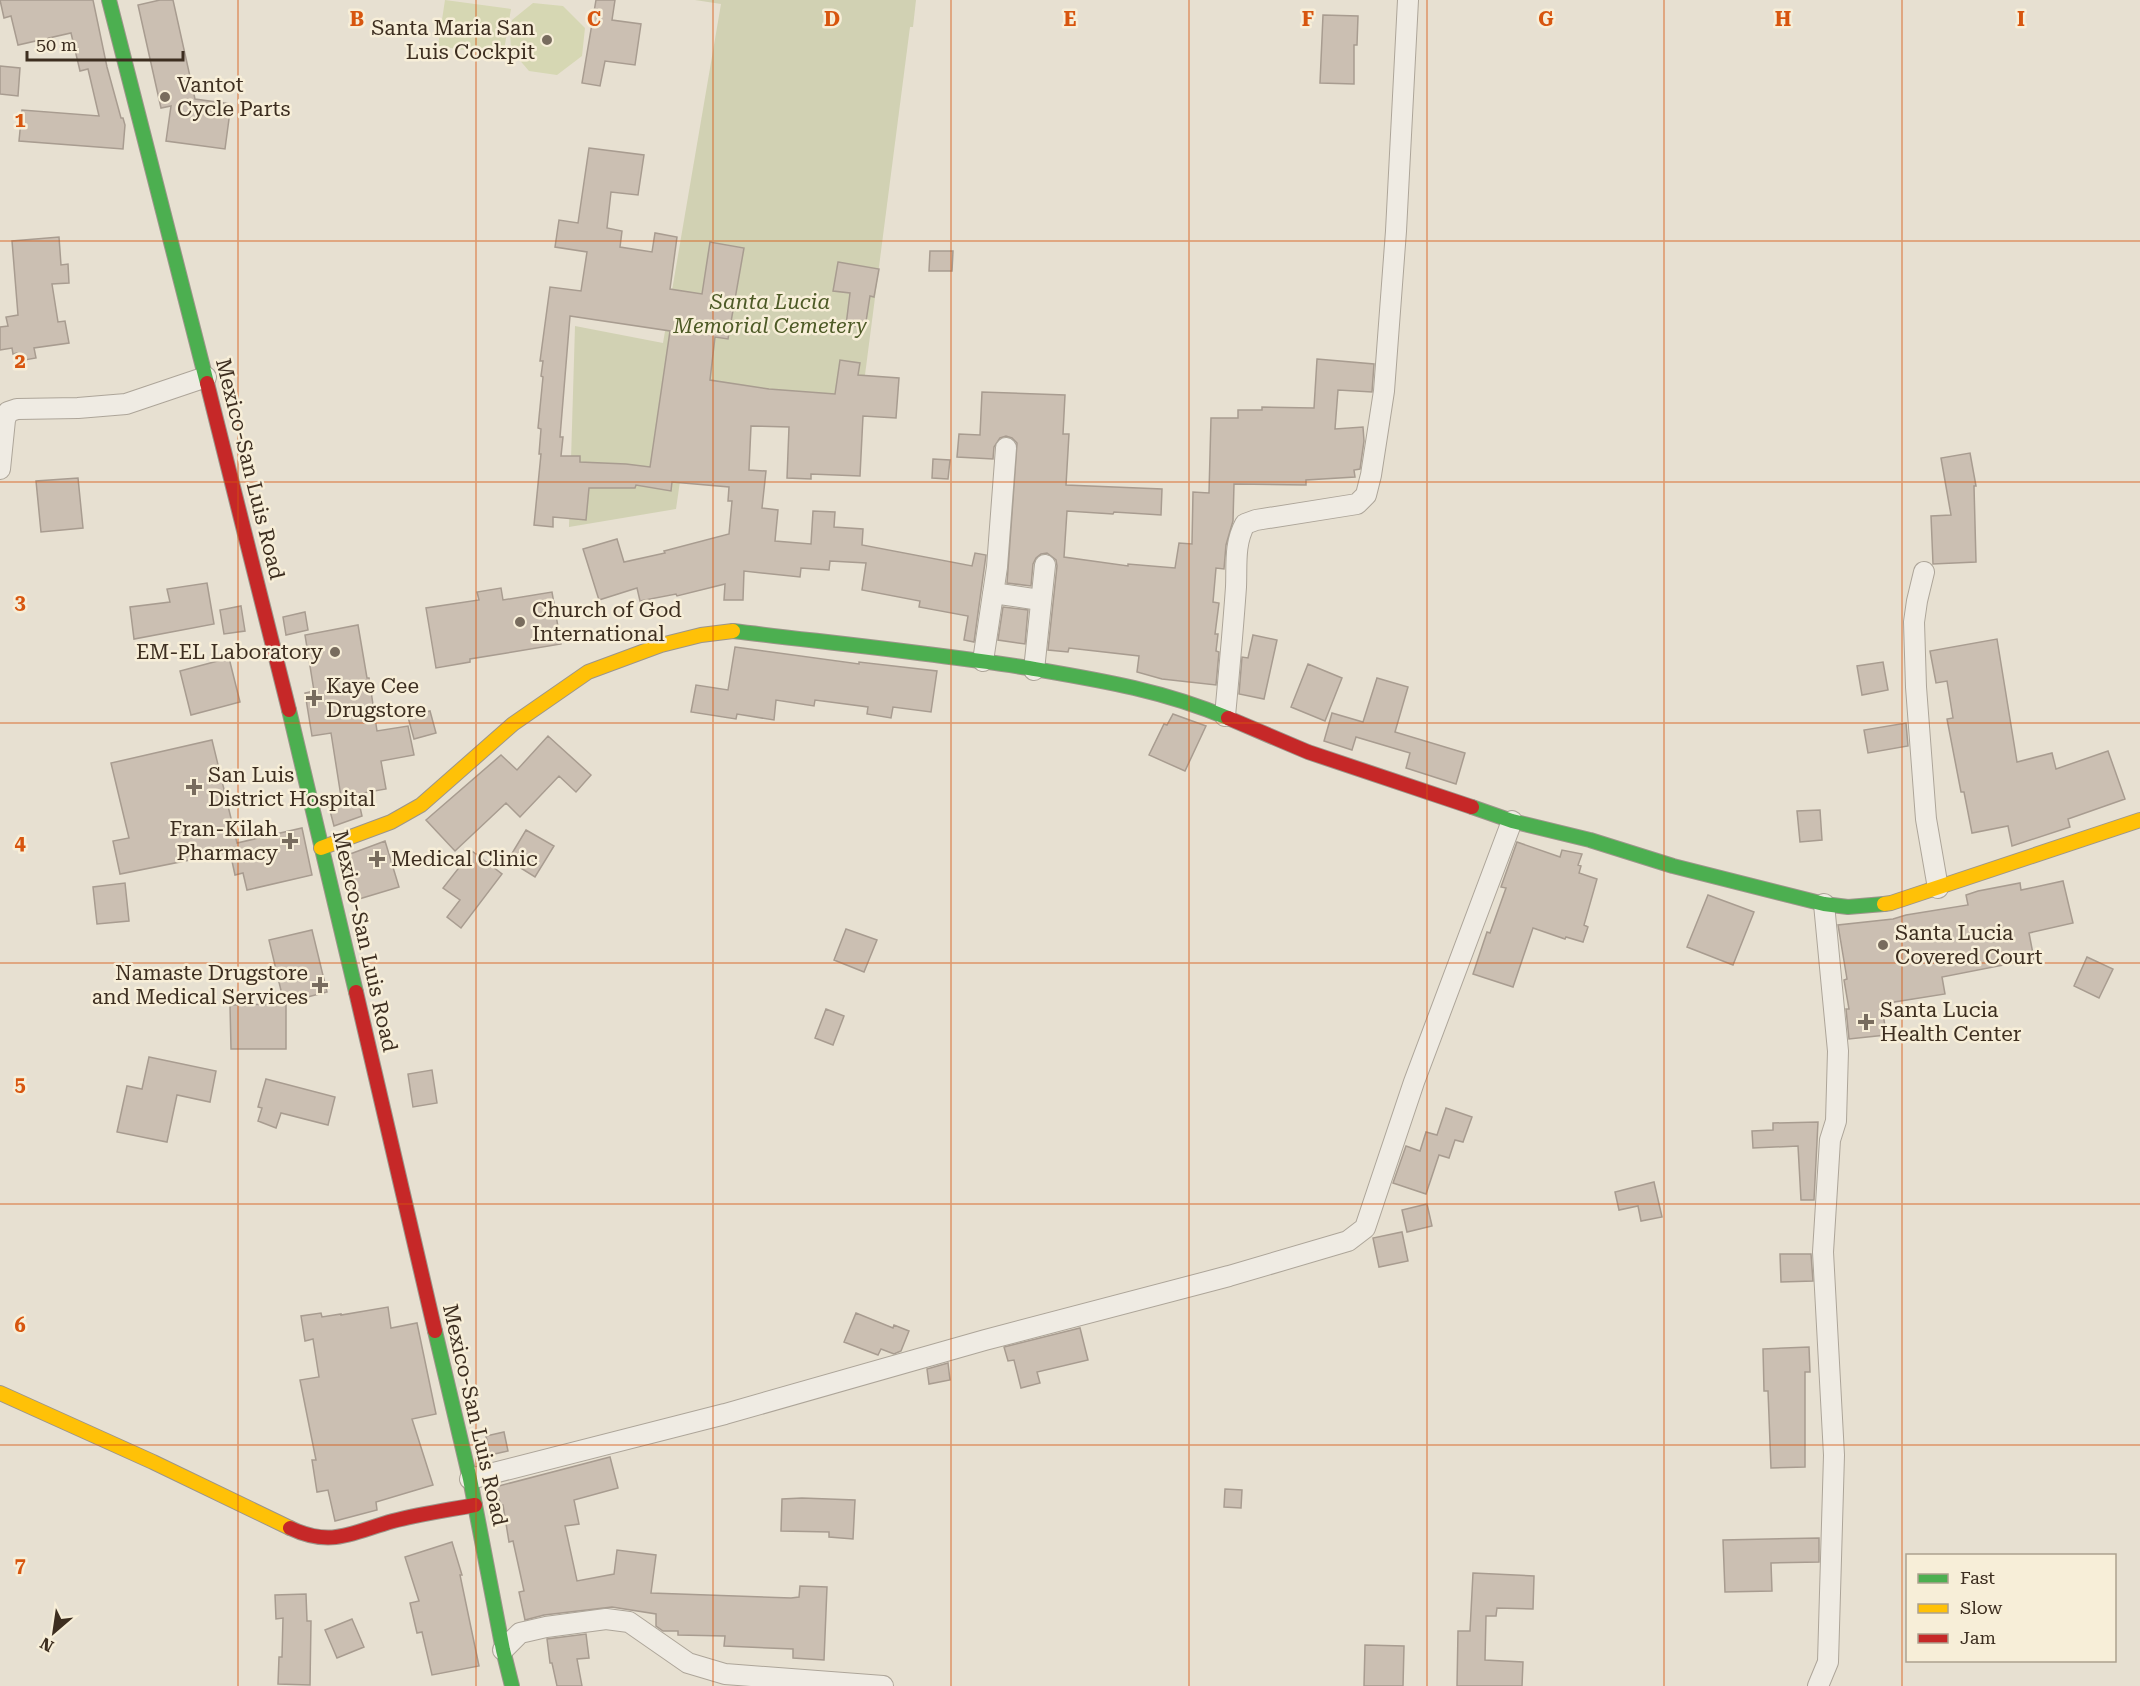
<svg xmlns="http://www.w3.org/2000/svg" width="2140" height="1686" font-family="'Roboto Serif',serif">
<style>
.green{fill:#d6d7b3}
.cemetery{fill:#d1d1b3}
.building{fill:#cbbfb2;stroke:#a89c90;stroke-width:1.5;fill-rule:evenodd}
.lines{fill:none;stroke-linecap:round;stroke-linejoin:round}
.street-casing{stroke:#ada599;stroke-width:22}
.fast-casing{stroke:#9c958a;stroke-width:16}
.slow-casing{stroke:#9c958a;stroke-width:16}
.jam-casing{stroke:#9c958a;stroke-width:16}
.street{stroke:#efebe3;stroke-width:20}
.fast{stroke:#4caf50;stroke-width:14}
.slow{stroke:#ffc107;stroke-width:14}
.jam{stroke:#c62828;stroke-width:14}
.grid{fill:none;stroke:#d7550e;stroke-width:1.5;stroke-opacity:0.55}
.poi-dot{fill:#786c5e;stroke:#f7eed8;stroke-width:2}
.labels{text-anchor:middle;stroke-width:5;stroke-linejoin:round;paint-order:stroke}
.poi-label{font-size:21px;fill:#3d2e20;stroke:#f7eed8;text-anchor:start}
.park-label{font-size:21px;font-style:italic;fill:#4d5a26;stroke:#f7eed8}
.street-label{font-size:21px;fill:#3d2e20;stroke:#f7eed8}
.grid-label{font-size:20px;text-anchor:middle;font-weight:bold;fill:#d7550e;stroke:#f7eed8;stroke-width:5;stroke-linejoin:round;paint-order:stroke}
</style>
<rect width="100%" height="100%" fill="#e7e0d1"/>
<path class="green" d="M445 0 511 9 503 56 438 46Z
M533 3 563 6 585 28 582 56 557 75 529 71 511 50 510 29 512 20Z"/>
<path class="cemetery" d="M695 0H916L913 27H910L858 429 691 405 676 509 569 527 575 326 663 343 721 4Z"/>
<path class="building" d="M0 0H93L107 67 121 118H123L125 125 123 149 19 141 22 110 99 116 88 69 80 71 71 33 18 45 11 16 4 18Z
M160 0H173L195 99 231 104 225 149 166 141 171 106 161 108 138 5Z
M596 0H615L612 20 641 24 635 65 605 61 600 86 582 83Z
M1323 15 1358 16 1357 45H1354V84L1320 83Z
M0 66 20 68 18 96 0 94Z
M589 148 644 155 638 195 611 192 607 228 622 231 620 247 652 252 655 233 677 237 670 289 702 294 710 242 744 248 728 339 715 337 710 380 769 389 835 394 840 360 860 363 858 375 899 378 896 418 863 416 860 476 811 474V479L787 478 789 427 751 426 749 470 766 471 762 508 778 510 775 541 811 544 813 511 835 512 834 527 863 529 862 545 972 566 975 553 986 555 974 642 964 640 968 616 919 607 920 601 862 590 866 563 830 561 829 570 801 568 800 577 744 571 743 600H724L725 584 677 596 676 594 640 601 637 588 599 600 583 549 617 539 624 562 665 553 664 551 729 534 732 501H728L729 487 672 482 671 491 636 485 635 488H589L586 520 553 517V527L534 525 541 454H539L541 429 538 428 543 377 541 376 543 361H540L550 287 581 291 587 252 555 247 559 220 578 223ZM570 316 670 331 650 467 626 464 580 462V456H561L563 437H560Z
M59 237 61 265 68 264 69 283 52 284 58 322 65 321 69 343 34 348 36 358 19 361 17 353 13 354 12 348 0 350V327L8 326 6 317 18 315 12 241Z
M930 251H953L952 271H929Z
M838 262 879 269 874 297 870 296 865 328 846 325 850 293 833 291Z
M1317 359 1374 364 1372 392 1338 390 1335 429 1363 427 1364 441 1360 469 1354 470 1355 477 1306 480V485L1234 484 1233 521 1226 545 1224 569 1216 568 1213 602 1219 603 1215 634H1218L1216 651 1219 652 1216 685 1162 679 1137 672 1139 656 1069 648 1068 652 1048 650 1057 566 1056 560 1047 553 1041 554 1036 558 1033 564 1031 586 1007 583 1017 443 1012 438 1006 436 1000 438 994 447 993 459 957 457 959 434 980 435 982 392 1065 395 1063 434H1069L1066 485 1162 489 1161 515 1114 512 1113 514 1067 511 1064 557 1128 566V564L1175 568 1179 543 1192 544 1193 492 1209 493 1211 418H1238V410H1262V407L1314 408Z
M1970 453 1976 486H1974L1976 562 1933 564 1931 516 1951 515 1941 458Z
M933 459 950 460 948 479 932 478Z
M78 478 83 528 41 532 36 481Z
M207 583 214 624 134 639 130 607 170 602 167 589Z
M501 588 503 600 552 592 561 644 470 659V662L436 668 426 608 479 600 477 592Z
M241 606 245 631 224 634 220 610Z
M1003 607 1028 610 1025 644 998 640Z
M305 612 308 630 286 635 283 617Z
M358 625 367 678H369L377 731 408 726 414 755 381 761 386 789 357 794 362 816 334 826 329 807 342 803 331 733 312 736 305 693 314 691 305 635Z
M1253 635 1277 640 1264 699 1239 694 1242 657 1248 658Z
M1997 639 2017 762 2052 753 2056 769 2108 751 2125 799 2068 819 2070 827 2012 846 2008 826 1972 833 1964 792H1961L1947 719 1953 718 1947 681 1936 683 1930 651Z
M735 647 859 664V662L937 671 931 712 893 707 891 718 867 714 868 707 815 700 814 706 776 700 774 720 737 714 736 719 691 712 696 685 728 690Z
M229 658 240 702 191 715 180 671Z
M1883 662 1888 690 1862 695 1857 666Z
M1308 664 1342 678 1325 721 1291 707Z
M1377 678 1408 687 1395 732 1465 753 1456 784 1406 768 1410 753 1356 737 1352 750 1324 741 1332 713 1363 722Z
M430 711 436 733 414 739 408 717Z
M1173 714 1206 726 1185 771 1149 755 1164 724 1167 725Z
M1906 723 1908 746 1868 753 1864 730Z
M548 736 591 775 576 792 559 776 520 817 506 803 455 851 426 820 501 755 517 770Z
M212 740 237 843 302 828 312 875 247 890 243 873 235 875 230 852 120 874 113 841 129 838 111 763Z
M1820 810 1822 840 1800 842 1797 811Z
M526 830 554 846 535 877 508 860Z
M385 841 399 887 359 899 356 887 350 889 342 857Z
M1517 842 1560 857 1562 850 1582 854 1578 865 1581 866 1579 873 1597 879 1584 925 1588 927 1583 942 1566 937 1565 939 1533 928 1513 987 1473 974 1487 932 1490 933 1506 888 1501 887Z
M472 851 502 874 461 928 447 917 460 900 443 888Z
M2063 881 2073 923 2029 933 2034 959 1942 977 1945 994 1882 1004 1886 1035 1849 1039 1846 1009H1849L1844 980 1847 979 1838 925 1893 919 1906 915 1968 905 1966 895 1978 891 2020 883 2021 890Z
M125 883 129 921 97 924 93 887Z
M1708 895 1754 912 1733 965 1687 947Z
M846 929 877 940 864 972 834 960Z
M312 930 327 992 284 1003 269 940Z
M2087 957 2113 969 2099 998 2074 986Z
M286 1004V1049H231L230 1005Z
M826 1009 844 1016 833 1045 815 1038Z
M149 1057 216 1071 210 1102 177 1095 167 1142 117 1132 127 1086 142 1089Z
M432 1070 437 1103 413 1107 408 1074Z
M266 1079 335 1097 328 1125 281 1113 276 1128 258 1121 262 1108 258 1107Z
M1446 1108 1472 1117 1463 1142 1455 1140 1449 1158 1439 1155 1426 1194 1393 1183 1406 1146 1420 1151 1426 1132 1437 1135Z
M1818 1122 1814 1200H1801L1798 1146 1753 1148 1752 1131 1773 1130V1123Z
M1654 1182 1662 1217 1641 1221 1638 1206 1619 1210 1615 1192Z
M1427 1204 1432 1226 1407 1232 1402 1210Z
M1402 1232 1408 1261 1379 1267 1373 1238Z
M1780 1254H1811L1813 1281 1781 1282Z
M388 1307 391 1328 417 1323 436 1414 412 1419 433 1485 376 1502 377 1510 335 1521 328 1490 317 1492 312 1460H316L300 1380 319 1377 313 1339 305 1341 301 1316 321 1313 322 1317 341 1314V1315Z
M856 1313 893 1328 894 1325 909 1331 901 1351 894 1354 881 1349 878 1355 844 1342Z
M1080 1328 1088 1360 1037 1372 1040 1383 1021 1388 1014 1360 1008 1361 1004 1347Z
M1809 1347 1810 1372H1805V1467L1771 1468 1768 1391H1764L1763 1349Z
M948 1363 950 1380 929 1384 927 1369Z
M504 1432 508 1451 490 1455 486 1436Z
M610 1457 618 1488 574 1500 579 1524 565 1526 577 1581 614 1574 617 1550 656 1555 651 1593 791 1598 799 1597 800 1586 827 1587 824 1660 793 1658V1649L724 1646 725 1636 678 1635V1631H663L656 1626V1614L612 1607 544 1615 525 1620 519 1592 524 1591 513 1541 509 1542 503 1505H501L495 1487Z
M1225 1489 1242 1490 1241 1508 1224 1507Z
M802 1498 855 1500 853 1539 829 1537V1532L781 1531 782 1499Z
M1819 1538V1562L1771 1563 1772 1591 1725 1592 1723 1540Z
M452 1542 462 1575H460L479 1666 432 1675 422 1632 417 1633 410 1603 419 1601 405 1557Z
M1473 1573 1534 1576 1533 1609 1497 1608 1496 1616H1486L1485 1660 1523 1662 1522 1686H1457L1458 1631H1470Z
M306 1594 307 1621H311L310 1685 278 1684 279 1657H282L283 1618 276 1619 275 1595Z
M352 1619 364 1647 337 1658 325 1630Z
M586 1634 589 1658 577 1659 582 1686H557L552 1663H550L547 1639Z
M1365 1645 1404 1646 1403 1686H1364Z"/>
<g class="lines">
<defs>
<path id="street" d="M0 469 5 420 8 412 17 409 78 408 126 404 206 377
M1924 572 1917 601 1914 622 1916 687 1926 819 1938 888
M993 593 1040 600
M983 661 997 567 1006 448
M1034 670 1045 565
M1225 716C1229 673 1233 630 1236 587 1237 565 1234 544 1245 524L1256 520 1357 504 1366 495 1371 475 1384 391 1396 231 1408 0
M470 1479 725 1414 985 1340 1229 1276 1348 1241 1365 1228 1414 1082 1512 821
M503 1650 520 1633 546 1627 606 1619 629 1622 688 1663 725 1674 883 1686
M1818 1686 1828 1662 1834 1455 1823 1252 1830 1140 1836 1121 1838 1051 1824 904"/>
<path id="fast" d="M109 0 207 383
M733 631C832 643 931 653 1029 668 1099 680 1162 690 1228 718
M289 710 356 992
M1472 807 1512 821 1590 840 1673 866 1824 904 1848 907 1884 904
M435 1331 470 1479 503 1650 512 1686"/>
<path id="slow" d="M321 848 391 822 421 805 513 724 588 672 661 645 701 635 733 631
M1884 904 1891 903 2140 820
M0 1393 153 1462 290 1528"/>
<path id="jam" d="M207 383 289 710
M1228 718 1308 752 1472 807
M356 992 435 1331
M290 1528C332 1548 353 1532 393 1521 420 1514 448 1510 475 1505"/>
</defs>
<use href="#street" class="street-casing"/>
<use href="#fast" class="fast-casing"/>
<use href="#slow" class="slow-casing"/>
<use href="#jam" class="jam-casing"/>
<use href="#street" class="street"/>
<use href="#fast" class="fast"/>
<use href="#slow" class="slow"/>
<use href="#jam" class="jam"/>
</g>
<path class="grid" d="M238 0V1686M476 0V1686M713 0V1686M951 0V1686M1189 0V1686M1427 0V1686M1664 0V1686M1902 0V1686M0 241H2140M0 482H2140M0 723H2140M0 963H2140M0 1204H2140M0 1445H2140"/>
<g class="poi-dot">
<circle cx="547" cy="40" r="6"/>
<circle cx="165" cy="97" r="6"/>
<circle cx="520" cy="622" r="6"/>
<circle cx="335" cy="652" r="6"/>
<path d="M311 689h6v6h6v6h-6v6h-6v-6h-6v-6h6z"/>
<path d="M191 778h6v6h6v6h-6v6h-6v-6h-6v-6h6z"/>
<path d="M287 832h6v6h6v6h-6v6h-6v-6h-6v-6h6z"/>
<path d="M374 850h6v6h6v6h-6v6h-6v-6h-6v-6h6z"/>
<circle cx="1883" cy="945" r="6"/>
<path d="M317 976h6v6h6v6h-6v6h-6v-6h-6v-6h6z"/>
<path d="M1863 1013h6v6h6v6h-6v6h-6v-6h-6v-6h6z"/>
</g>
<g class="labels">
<g class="poi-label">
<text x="535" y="35" text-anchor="end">Santa Maria San<tspan x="535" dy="24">Luis Cockpit</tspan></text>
<text x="177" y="92">Vantot<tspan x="177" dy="24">Cycle Parts</tspan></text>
<text x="532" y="617">Church of God<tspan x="532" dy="24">International</tspan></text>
<text x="323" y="659" text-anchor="end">EM-EL Laboratory</text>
<text x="326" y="693">Kaye Cee<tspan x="326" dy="24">Drugstore</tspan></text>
<text x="208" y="782">San Luis<tspan x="208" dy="24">District Hospital</tspan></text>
<text x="278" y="836" text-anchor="end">Fran-Kilah<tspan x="278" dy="24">Pharmacy</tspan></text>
<text x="391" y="866">Medical Clinic</text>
<text x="1895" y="940">Santa Lucia<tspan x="1895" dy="24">Covered Court</tspan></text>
<text x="308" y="980" text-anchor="end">Namaste Drugstore<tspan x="308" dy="24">and Medical Services</tspan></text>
<text x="1880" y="1017">Santa Lucia<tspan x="1880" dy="24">Health Center</tspan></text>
</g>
<g class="park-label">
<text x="770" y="309">Santa Lucia<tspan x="770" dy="24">Memorial Cemetery</tspan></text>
</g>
<g class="street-label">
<text transform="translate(250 469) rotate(76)" y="7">Mexico-San Luis Road</text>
<text transform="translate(365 941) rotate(77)" y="7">Mexico-San Luis Road</text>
<text transform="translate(475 1415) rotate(77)" y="7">Mexico-San Luis Road</text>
</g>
</g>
<g class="grid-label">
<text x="357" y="26">B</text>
<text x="594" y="26">C</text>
<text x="832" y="26">D</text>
<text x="1070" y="26">E</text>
<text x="1308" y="26">F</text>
<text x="1546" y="26">G</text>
<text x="1783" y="26">H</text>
<text x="2021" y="26">I</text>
<text x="20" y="127">1</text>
<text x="20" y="368">2</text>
<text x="20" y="609">3</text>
<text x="20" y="850">4</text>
<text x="20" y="1091">5</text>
<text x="20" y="1332">6</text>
<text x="20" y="1572">7</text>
</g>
<rect x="1906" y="1554" width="210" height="108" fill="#f7eed8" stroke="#ada18e" stroke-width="1.5"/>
<rect x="1918" y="1574" width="30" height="9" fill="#4caf50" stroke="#ada18e" stroke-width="1.5"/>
<text x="1960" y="1584" font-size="18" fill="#3d2e20">Fast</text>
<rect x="1918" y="1604" width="30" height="9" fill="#ffc107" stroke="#ada18e" stroke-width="1.5"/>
<text x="1960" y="1614" font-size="18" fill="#3d2e20">Slow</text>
<rect x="1918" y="1634" width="30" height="9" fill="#c62828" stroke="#ada18e" stroke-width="1.5"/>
<text x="1960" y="1644" font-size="18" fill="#3d2e20">Jam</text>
<g transform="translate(54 1632) rotate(209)" stroke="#f7eed8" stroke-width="4.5" paint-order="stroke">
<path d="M0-4.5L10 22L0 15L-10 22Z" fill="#3d2e20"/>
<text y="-9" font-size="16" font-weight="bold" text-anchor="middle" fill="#3d2e20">N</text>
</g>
<path d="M27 51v9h156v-9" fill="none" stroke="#3d2e20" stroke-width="3"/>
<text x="36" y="51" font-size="18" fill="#3d2e20" stroke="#f7eed8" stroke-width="4.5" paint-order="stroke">50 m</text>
</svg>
